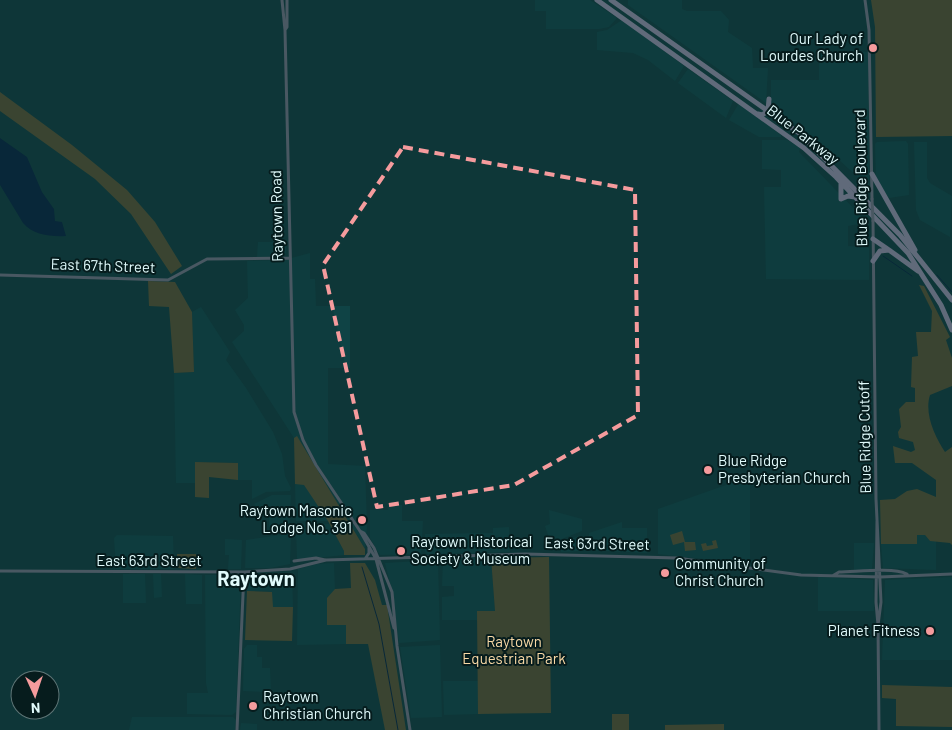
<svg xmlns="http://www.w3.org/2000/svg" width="952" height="730" font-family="Barlow,sans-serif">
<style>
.built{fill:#0f4345}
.green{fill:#6f5529}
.water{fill:#01163a}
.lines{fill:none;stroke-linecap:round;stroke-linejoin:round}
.stream{stroke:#01163a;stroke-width:1}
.secondary{stroke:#908095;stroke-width:3}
.highway{stroke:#c3a9ca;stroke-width:5}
.secondary-bridge{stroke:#908095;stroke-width:3}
.marked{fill:none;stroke:#f59b9d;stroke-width:4;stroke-dasharray:10 6;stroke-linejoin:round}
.poi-dot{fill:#f59b9d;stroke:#061c1d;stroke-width:2}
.labels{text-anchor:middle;stroke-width:4;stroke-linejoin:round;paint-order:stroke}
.poi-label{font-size:15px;fill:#e1fbfc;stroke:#061c1d;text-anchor:start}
.street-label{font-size:15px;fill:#e1fbfc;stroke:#061c1d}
.park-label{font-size:15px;fill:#f9d9a6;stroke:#061c1d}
.district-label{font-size:20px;font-weight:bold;fill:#e1fbfc;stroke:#061c1d}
</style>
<rect width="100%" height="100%" fill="#0e3738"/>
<path class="built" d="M535 0H590L617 18 609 27 599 29H546V11H535Z
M628 0H682V9L687 11H721L729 20 728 32 752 48 753 68H768L766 103 628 5Z
M622 20 684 66 675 81 648 60 633 53 597 50V32L607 30Z
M819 52H868L869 187 818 141 771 106V80H819Z
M688 69 733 101 726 118 678 83Z
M739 103 781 135V137H759L729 120Z
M762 140H787L796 145 800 148 799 152 862 217 863 223 848 226V246L869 248V280L766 279 764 187H781V170L762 169Z
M906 141 908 144 909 195 889 198 876 180 875 144 877 142Z
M914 142H927V178L930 183 952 196 950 237 920 220 916 210Z
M258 242H286V253L282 256 257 257Z
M310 253V279H315L316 306H350V368H328V464L365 466 367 526 365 549 297 437 294 438 232 342 244 331V325L235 310 248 298 247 261 284 260Z
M201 307 230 352 226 360 246 388 273 432 282 454 285 476 291 488 290 491 266 492 252 499V480H238V463L195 462V483H176L174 373 194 372 192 312Z
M746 478H749L750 482V564L658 554V509Z
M295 484H304L328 521H296Z
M272 495H291L289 530 269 534V517H266L254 504Z
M388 504 402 505V521H423L421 554 380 555 370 538V510H388Z
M549 510 582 519V531L551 543 545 526 550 524Z
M622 522V528H647V553L590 550 589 533Z
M330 524 344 551V555L297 560 296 525Z
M509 527 510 552 427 554 425 552V534L493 533V528Z
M288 534 291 535 290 564 270 568H245L246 540Z
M117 535 173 536 174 569H116L114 538Z
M917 535H925L930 541H936V570L883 568 881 544H917Z
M579 536 584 539 583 551 561 552V543Z
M225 539 242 540 241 569H228L229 555H225Z
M854 543H874L872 569 854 571Z
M491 558 495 611H477V620H442V597L454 596V586H442L443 561Z
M436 560 438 562 440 640 399 643 392 591 385 563Z
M334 563 335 592 327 625H346V644L297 645 298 569 317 564Z
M292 573 293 607H272V592L247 591 250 576Z
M123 574H145L146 603H123Z
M153 574H161L162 597 154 598Z
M185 574 202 575V604H186Z
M205 575H234L241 577 236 712 232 715 187 714V693H208L206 683Z
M818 577 873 580 874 611H818Z
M952 577V660H882L885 580Z
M247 645H257V657H262V668H270L271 692 243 691 244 649Z
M440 645 442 717 411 718 400 647Z
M443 681H478V714L444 715Z
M132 717H233L236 720 235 730H129Z
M241 723 257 724V730H240Z"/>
<path class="green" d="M871 0H952V136L876 137 875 27Z
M0 92 72 145 127 190 155 222 182 266 171 274 131 214 95 179 0 111Z
M148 281 175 282 192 312 194 372 174 373 169 307 149 306Z
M919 285 924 286 950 337 946 340 952 358V386L930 395C924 414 935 437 945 452L952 447V545L950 543 930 541 925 535H917V544H881L880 500 895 499 907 491 917 489 936 497V480L912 463H895L893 446 911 452 915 450 913 442 899 438 898 432 901 427 899 409 906 402H915V388L911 387 912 357 918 356 916 332H931L932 311Z
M297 436 365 549V555H344V551L328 521 304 485 295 484 294 438Z
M195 462 238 463V480L209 477V498L195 497Z
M682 531 685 542H695L696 550 685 551 684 542 673 545 670 535Z
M716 540 718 548 703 551 701 544 706 543 707 546 713 545 712 541Z
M177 554H196V569L178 568Z
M549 557 551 713 478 714 477 611H495L491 558Z
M350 563H365L375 580 382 605H387L406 730H385L368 644H346V625H327V598L335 589 351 588Z
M247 591 272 592 273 607H293L292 641 245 640Z
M882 685 952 687V727L896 726V699L882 698Z
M612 714H629V730H612Z
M724 724V730H665V725Z"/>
<path class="water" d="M0 138 27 157 42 192 54 209 55 221 62 222 66 236C51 237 33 235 23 223L0 185Z"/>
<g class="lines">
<path class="stream" d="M883 256 912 276
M937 275 952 292
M362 567 379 624 398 730"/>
<path class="secondary" d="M282 0 285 30 294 412 303 440 316 465 360 531 376 559 394 628
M865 0 869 30 872 199
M285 30 287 27V0
M873 221 876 499 881 602 878 625
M0 275 168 280 207 259 289 258
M877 521 876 602 878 625 879 730
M360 531 364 533 374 548 392 592 397 646 410 730
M365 559 369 553V546
M294 561 316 558 325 560
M0 571 244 572 290 569 326 560 525 554 677 558 801 575 880 577 952 574
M834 575 839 572C856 572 892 567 907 574
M237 730 244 572"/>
<path class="highway" d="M597 0 804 148 836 177 908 253 941 305 952 330
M611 0 799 133 900 235 952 300
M758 114 762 115 768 111 769 99
M872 174 915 250
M841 184V199L848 196 855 197
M873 239 889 250
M873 261 880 251 889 250 918 271"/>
<path class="secondary-bridge" d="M872 199 873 221"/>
</g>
<path d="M0 0H952V730H0ZM403 147 635 190 638 415 514 485 377 507 323 265Z" fill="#0e3738" fill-opacity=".55" fill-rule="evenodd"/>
<path class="marked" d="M403 147 635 190 638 415 514 485 377 507 323 265Z"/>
<g class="poi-dot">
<circle cx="873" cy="48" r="5"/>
<circle cx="708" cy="470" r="5"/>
<circle cx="362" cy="520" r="5"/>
<circle cx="401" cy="551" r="5"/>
<circle cx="665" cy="573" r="5"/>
<circle cx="930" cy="631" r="5"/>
<circle cx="253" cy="706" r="5"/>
</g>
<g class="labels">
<g class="poi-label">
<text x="863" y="44" text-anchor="end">Our Lady of<tspan x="863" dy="17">Lourdes Church</tspan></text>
<text x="718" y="466">Blue Ridge<tspan x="718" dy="17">Presbyterian Church</tspan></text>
<text x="352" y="516" text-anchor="end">Raytown Masonic<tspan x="352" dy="17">Lodge No. 391</tspan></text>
<text x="411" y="547">Raytown Historical<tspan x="411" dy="17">Society &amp; Museum</tspan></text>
<text x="675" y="569">Community of<tspan x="675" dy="17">Christ Church</tspan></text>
<text x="920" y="636" text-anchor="end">Planet Fitness</text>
<text x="263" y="702">Raytown<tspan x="263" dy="17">Christian Church</tspan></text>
</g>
<g class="street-label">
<text transform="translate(803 135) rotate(38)" y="5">Blue Parkway</text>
<text transform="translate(861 178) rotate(-91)" y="5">Blue Ridge Boulevard</text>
<text transform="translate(277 216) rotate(-91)" y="5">Raytown Road</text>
<text transform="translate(103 266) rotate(2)" y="5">East 67th Street</text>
<text transform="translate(865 437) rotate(-91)" y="5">Blue Ridge Cutoff</text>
<text transform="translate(597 544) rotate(1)" y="5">East 63rd Street</text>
<text x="149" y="566">East 63rd Street</text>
</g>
<g class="park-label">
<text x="514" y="647">Raytown<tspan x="514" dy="17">Equestrian Park</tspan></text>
</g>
<g class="district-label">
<text x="256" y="586">Raytown</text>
</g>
</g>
<g transform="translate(35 695) rotate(177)"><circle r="24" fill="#061c1d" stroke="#5e7576"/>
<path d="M0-4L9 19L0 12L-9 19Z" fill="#f59b9d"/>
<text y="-8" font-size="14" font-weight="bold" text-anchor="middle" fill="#e1fbfc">N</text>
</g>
</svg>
